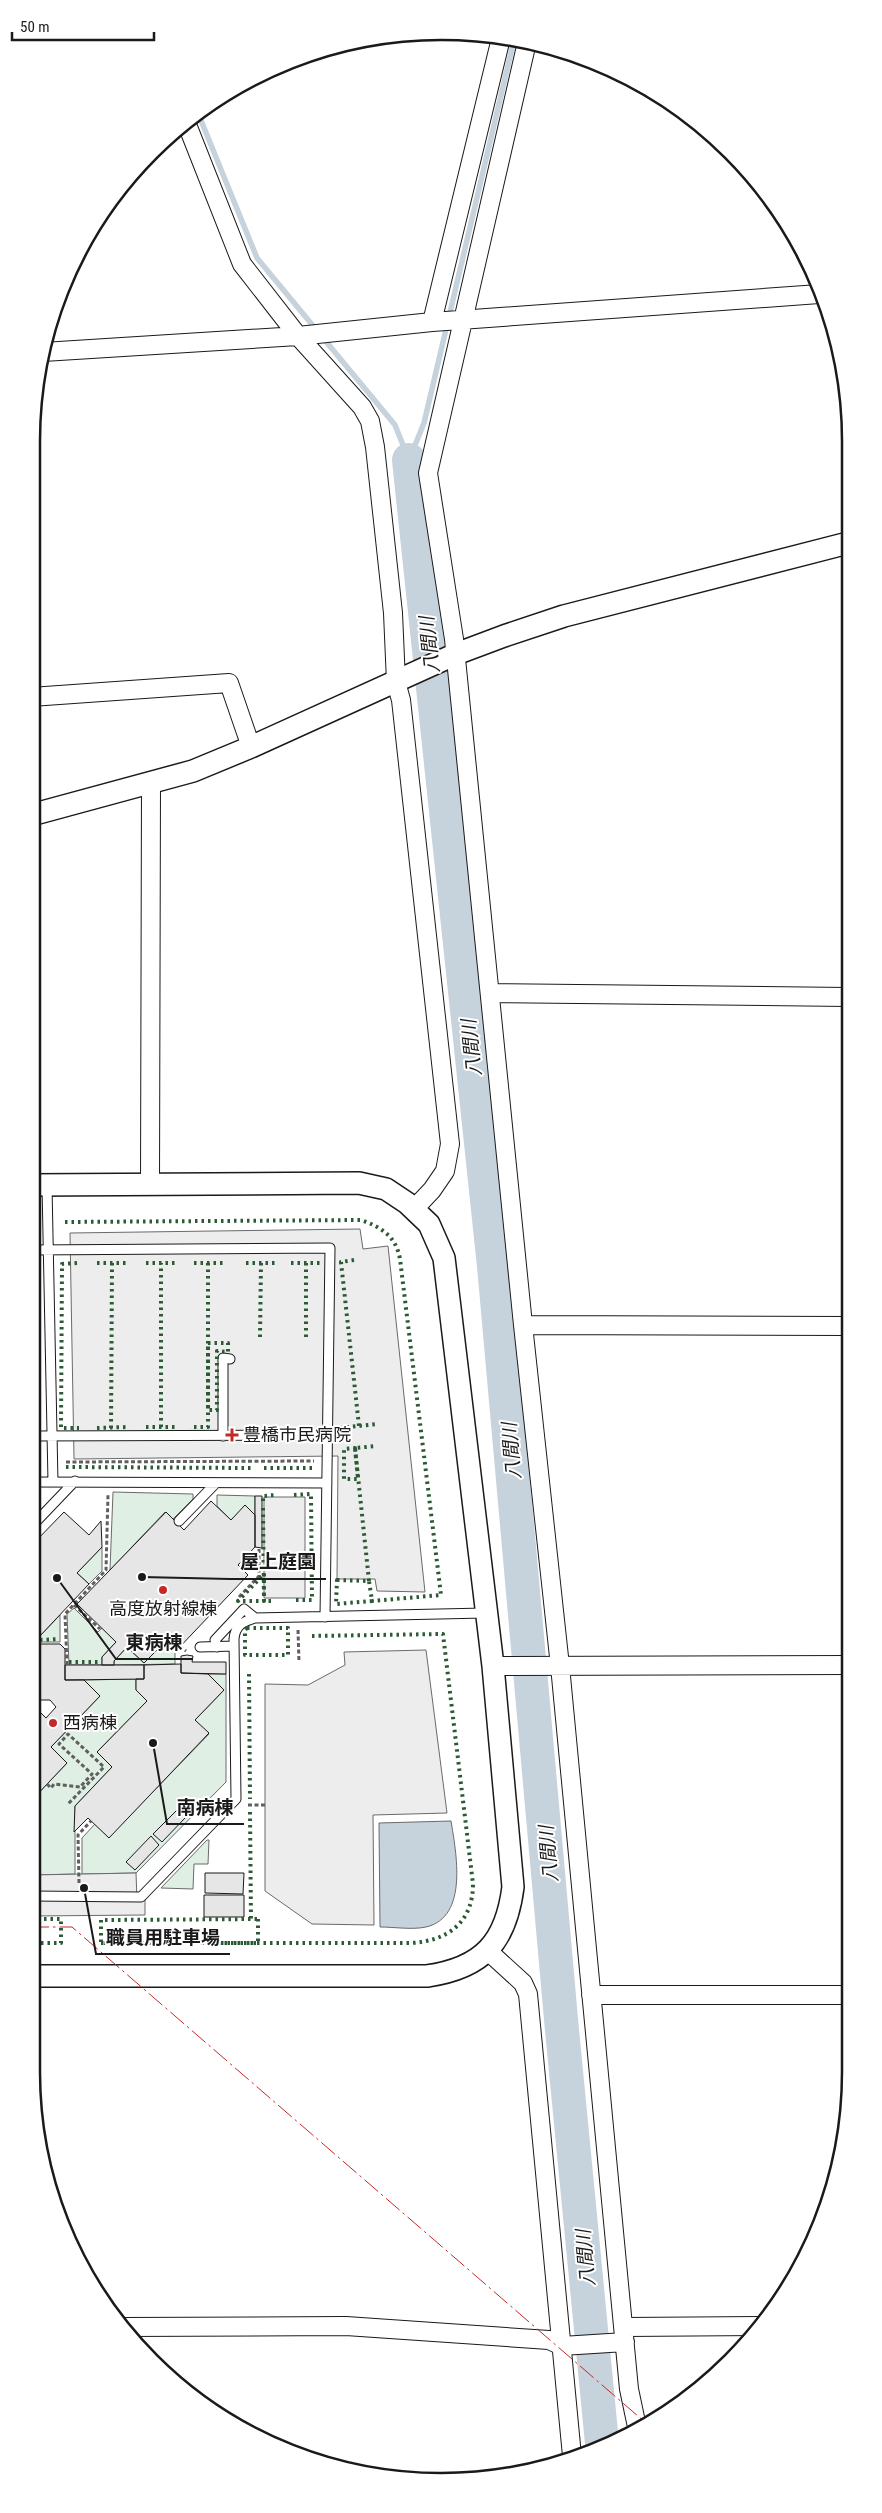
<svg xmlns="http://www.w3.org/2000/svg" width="882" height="2513" font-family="'Roboto Condensed','Noto Sans JP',sans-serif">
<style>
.green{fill:#e0efe3;stroke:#6a6a6a}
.parking{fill:#ededed;stroke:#6a6a6a}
.water{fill:#c6d2dc;stroke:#6a6a6a}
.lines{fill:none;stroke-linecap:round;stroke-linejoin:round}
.stream{stroke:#c6d2dc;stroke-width:5.5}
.river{stroke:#c6d2dc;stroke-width:34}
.building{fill:#e6e6e6;stroke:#1a1a1a}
.service-casing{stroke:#1a1a1a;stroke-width:11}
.minor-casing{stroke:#1a1a1a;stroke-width:20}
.tertiary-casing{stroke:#1a1a1a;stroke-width:24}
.path{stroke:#5f5f5f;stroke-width:3;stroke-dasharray:4 2.5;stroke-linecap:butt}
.service{stroke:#fff;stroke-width:9}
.minor{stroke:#fff;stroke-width:18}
.tertiary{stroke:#fff;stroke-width:21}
.hedge{stroke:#2b5a34;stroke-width:4;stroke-dasharray:2.5 4;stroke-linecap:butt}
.power{stroke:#c62828;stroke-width:1;stroke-dasharray:18 4 2.5 4;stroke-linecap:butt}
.poi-dot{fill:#c62828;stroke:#fff;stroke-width:2}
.labels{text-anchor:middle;stroke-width:4;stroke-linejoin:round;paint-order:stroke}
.poi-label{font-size:18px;fill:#1a1a1a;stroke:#fff;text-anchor:start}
.water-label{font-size:19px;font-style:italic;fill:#1a1a1a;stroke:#fff}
.rim{fill:none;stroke:#1a1a1a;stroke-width:2.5}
.leader{fill:none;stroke:#1a1a1a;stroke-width:2}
.callout-dot{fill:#1a1a1a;stroke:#fff;stroke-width:2}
.callout-label{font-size:19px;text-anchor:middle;font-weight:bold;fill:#1a1a1a;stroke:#fff;stroke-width:4;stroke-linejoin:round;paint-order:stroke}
</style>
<rect width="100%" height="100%" fill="#fff"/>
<path class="green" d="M113 1492 193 1494V1499L173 1519 165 1512 110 1570Z
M217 1495 255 1496V1515L245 1506 231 1520 217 1506Z
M102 1547V1571L89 1584 77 1573Z
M74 1608 98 1632 102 1628 116 1642 102 1657V1665H69L67 1614Z
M60 1615V1642H38V1638Z
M165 1642 175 1652V1664L114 1665V1661L127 1647 144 1663Z
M208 1674H226V1782L136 1873 82 1874V1838L95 1824 109 1837 209 1734 195 1720 224 1690Z
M136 1679V1690L147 1701 97 1752 112 1767 75 1806V1874L31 1875V1801L67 1763 51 1747 100 1696 84 1680Z
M207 1840H209L208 1864H194L193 1889 161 1888Z"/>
<path class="parking" d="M360 1229 363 1249 388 1246 425 1592 377 1591 375 1579H337L338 1456 74 1459 70 1233Z
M31 1260 35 1428H31Z
M264 1497H305V1598H264Z
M426 1650 447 1813 373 1815 374 1925 312 1924 265 1891V1684L308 1685 345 1665 344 1652Z
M136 1873 137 1900H145V1915L31 1916V1875Z"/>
<path class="water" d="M451 1821C456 1852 469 1917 426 1927 412 1930 394 1927 380 1927L379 1823Z"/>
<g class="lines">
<path class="stream" d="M198 113 257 258 395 425 409 460
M409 460 424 423 514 40"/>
<path class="river" d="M409 460 494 1266 562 2030 602 2443"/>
</g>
<path class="building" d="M255 1496H262V1548L255 1547Z
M211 1501 231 1520 245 1505 255 1515V1547L238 1565 248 1575 175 1652 165 1642 144 1663 127 1647 114 1661V1665H102V1657L116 1642 77 1604 166 1512 184 1530Z
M64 1512 89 1535 101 1521 102 1547 77 1573 89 1584 38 1638V1644H31V1546Z
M31 1644H60L65 1649V1680H84L100 1696 51 1747 67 1763 31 1801V1714L34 1717 41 1713 46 1718 56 1707 50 1700H31Z
M187 1655 193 1656 192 1662H226V1674L181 1673V1656Z
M181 1664V1673L208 1674 224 1690 195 1720 209 1733 109 1838 88 1818 74 1832 75 1806 112 1767 97 1752 147 1701 136 1690V1679H144V1665Z
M65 1665H144V1679L65 1680Z
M178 1809 186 1817 162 1842 153 1834Z
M151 1836 159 1845 135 1870 126 1862Z
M205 1873H244L243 1894 205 1893Z
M204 1895H244V1917H204Z"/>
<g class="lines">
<defs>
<path id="service" d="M47 1186 53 1482
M31 1250 330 1248 325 1617
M31 1436 328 1435
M223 1436V1358L230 1359
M31 1482 327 1483
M179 1521 216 1483
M31 1527 75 1481
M200 1647 234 1646
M217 1647 215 1640 244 1609 255 1618
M31 1896 141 1897 236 1799 234 1639C235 1626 243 1621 255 1618L485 1613"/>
<path id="minor" d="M527 42 428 473 454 639 523 1325 560 1666 629 2389 637 2427
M186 122 242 264 298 336 362 407 370 421 375 447 393 613 396 682 401 700 450 1144 445 1171 432 1190 414 1209
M432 322 501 38
M43 352 298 336 432 322 819 294
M31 697 229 683 251 747
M491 993 848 997
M150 1185 151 782
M523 1325 849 1326
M493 1666 850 1665
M488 1951 523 1983 528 1994 572 2456
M591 1995H851
M123 2327 346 2326 549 2340 562 2346 625 2342
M625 2327 760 2326"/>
<path id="tertiary" d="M31 815 193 771 251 747 456 654 504 636 564 616 848 543
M31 1185 359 1183 386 1189 407 1203 429 1224 444 1258 493 1666 513 1887C506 1942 483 1968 427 1976H31"/>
</defs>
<use href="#service" class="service-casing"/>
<use href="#minor" class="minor-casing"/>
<use href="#tertiary" class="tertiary-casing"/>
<path class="path" d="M31 1462H41
M66 1462 314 1461
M239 1597 259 1576V1547
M74 1605 100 1629
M298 1630 299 1662
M180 1646 186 1651
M67 1665 65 1614 106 1570 108 1494
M47 1784 51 1788 54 1784 80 1787 92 1774 59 1744 68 1734 104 1767 68 1804
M248 1805H265
M79 1883 78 1835 91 1821"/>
<use href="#service" class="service"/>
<use href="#minor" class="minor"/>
<use href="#tertiary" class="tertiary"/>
<path class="hedge" d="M65 1222 361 1220C381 1227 396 1236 400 1259L441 1595 372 1601
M354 1260 341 1262 359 1426
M77 1263 62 1264 61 1428H79
M97 1263H127
M146 1263H176
M194 1263H224
M246 1263H276
M291 1263H322
M31 1264H38V1428H31
M260 1337 261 1263
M306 1337V1262
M208 1343H228V1352L217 1351V1410H208Z
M146 1427H176
M161 1427V1263
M194 1427H208V1263
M97 1428 127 1427
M111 1428 112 1263
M340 1428 377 1424
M355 1448 358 1479H344V1449Z
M66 1467 251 1468
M264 1468H312
M294 1495 311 1494 312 1600H294
M263 1501V1496L275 1495
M263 1508 264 1601H275
M264 1574V1601H238Z
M337 1580 369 1581 372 1601 336 1604Z
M369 1581 355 1448 376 1446
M247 1628H288V1655H245V1630Z
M40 1640 58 1639
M69 1662H100
M249 1674 250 1799
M250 1812 251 1920
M31 1919H61V1943H31
M258 1919V1943H101V1920Z
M101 1943H411C447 1941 473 1923 473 1884L443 1634 310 1636"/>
<path class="power" d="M31 1927H72L646 2423"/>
</g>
<g class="poi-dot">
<path d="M229.5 1427.5h5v5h5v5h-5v5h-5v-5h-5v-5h5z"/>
<circle cx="163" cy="1590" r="5"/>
<circle cx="53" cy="1723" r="5"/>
</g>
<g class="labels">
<g class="poi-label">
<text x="243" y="1441">豊橋市民病院</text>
<text x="163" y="1615" text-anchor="middle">高度放射線棟</text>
<text x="63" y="1729">西病棟</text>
</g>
<g class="water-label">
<text transform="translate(429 645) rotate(-96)" y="7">八間川</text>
<text transform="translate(471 1048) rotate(-96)" y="7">八間川</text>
<text transform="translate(511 1451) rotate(-95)" y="7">八間川</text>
<text transform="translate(548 1854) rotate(-95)" y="7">八間川</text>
<text transform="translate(585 2258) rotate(-95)" y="7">八間川</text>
</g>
</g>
<path d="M0 0H882V2513H0ZM441 40H441A401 401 0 0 1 842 441V2072A401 401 0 0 1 441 2473H441A401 401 0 0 1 40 2072V441A401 401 0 0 1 441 40Z" fill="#fff" fill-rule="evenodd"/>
<path class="rim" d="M441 40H441A401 401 0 0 1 842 441V2072A401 401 0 0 1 441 2473H441A401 401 0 0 1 40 2072V441A401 401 0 0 1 441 40Z"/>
<path class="leader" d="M142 1577L230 1579H326M57 1578L116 1659H193M153 1743L167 1824H244M84 1888L96 1954H230"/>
<g class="callout-dot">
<circle cx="142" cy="1577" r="5"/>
<circle cx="57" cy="1578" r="5"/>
<circle cx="153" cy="1743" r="5"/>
<circle cx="84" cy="1888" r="5"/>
</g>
<g class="callout-label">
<text x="278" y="1568">屋上庭園</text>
<text x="154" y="1649">東病棟</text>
<text x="205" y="1814">南病棟</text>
<text x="163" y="1944">職員用駐車場</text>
</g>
<path d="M12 32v8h142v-8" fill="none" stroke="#1a1a1a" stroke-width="2.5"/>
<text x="20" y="32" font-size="15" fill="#1a1a1a" stroke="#ffffff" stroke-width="4" paint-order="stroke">50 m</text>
</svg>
